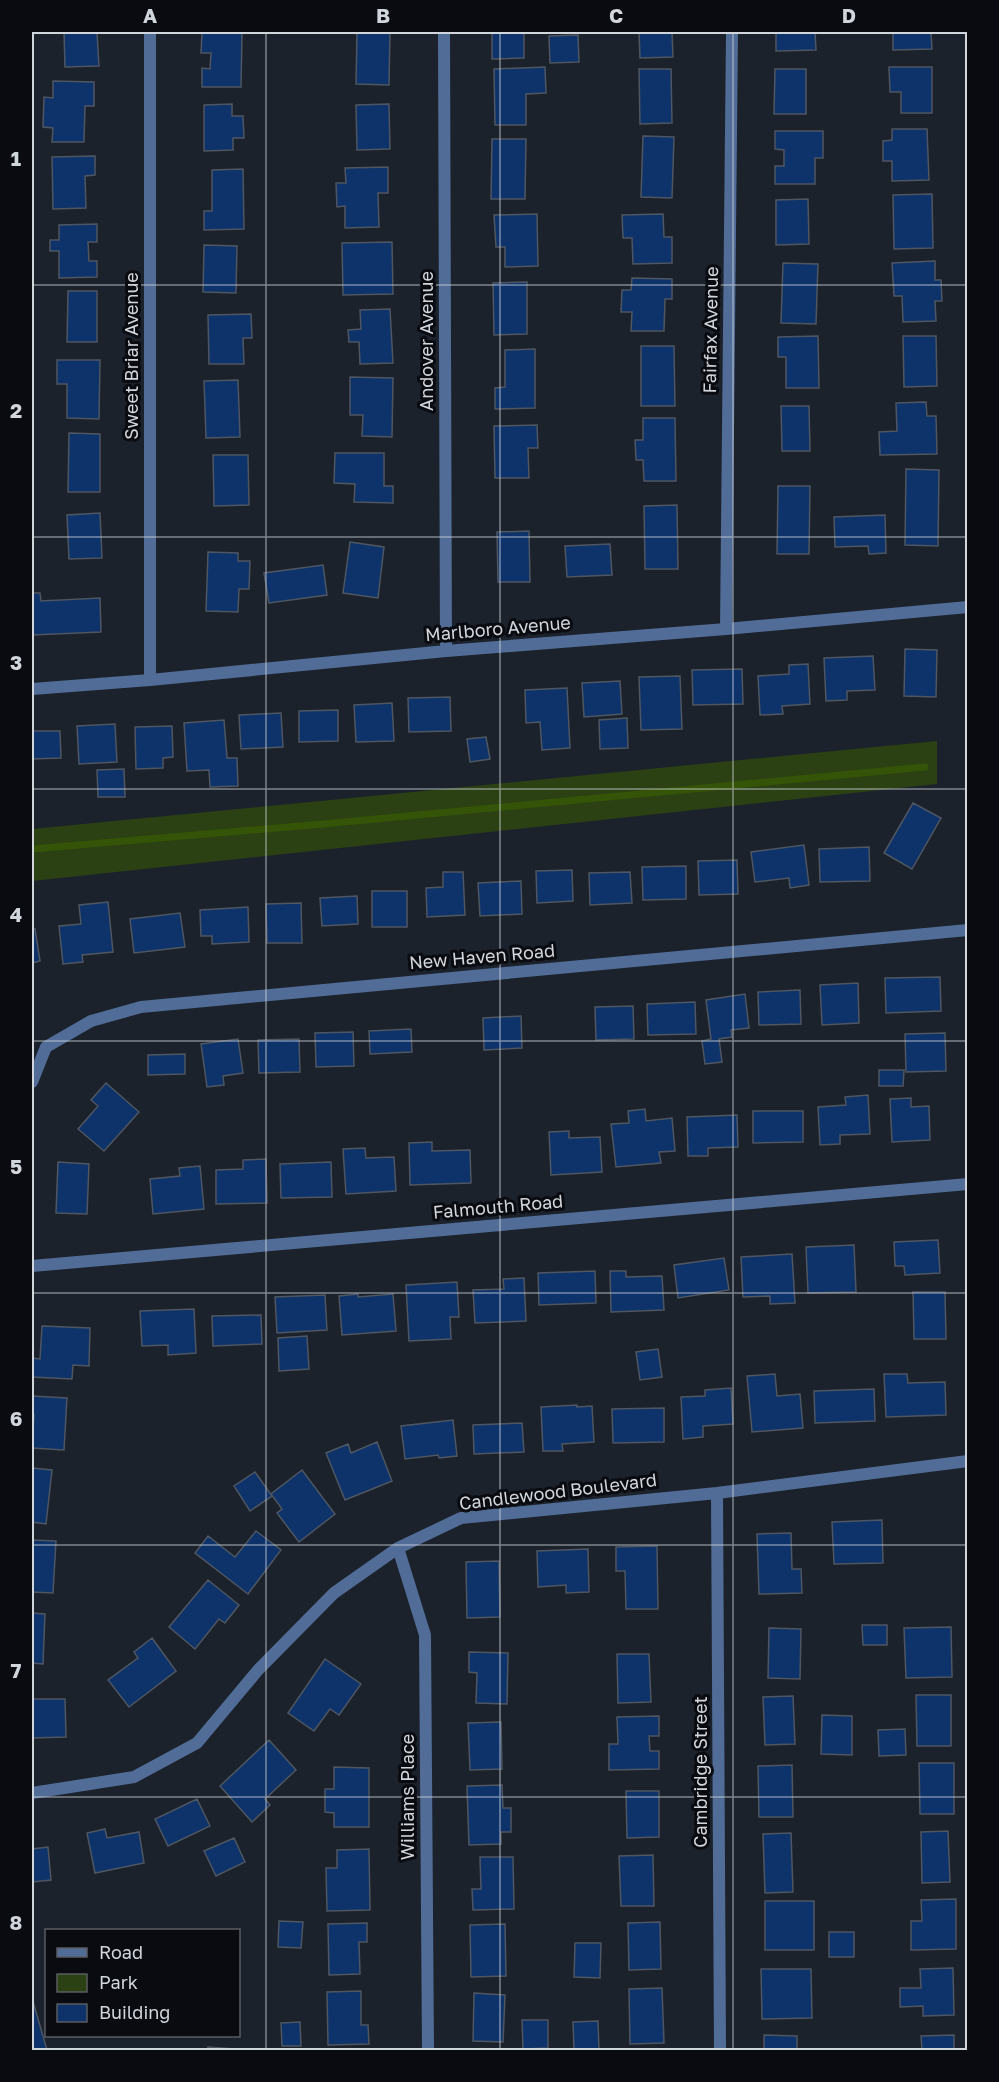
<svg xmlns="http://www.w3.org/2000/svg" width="999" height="2082" font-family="'Golos Text',sans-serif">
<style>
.green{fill:#2c4113}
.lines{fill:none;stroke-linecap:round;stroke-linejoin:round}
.stream{stroke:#355407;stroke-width:7}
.building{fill:#0d336a;stroke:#4e5661;stroke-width:1.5}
.minor{stroke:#516d97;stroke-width:12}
.grid{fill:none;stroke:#d1d5dc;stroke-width:1.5;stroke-opacity:0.55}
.labels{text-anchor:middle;stroke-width:6;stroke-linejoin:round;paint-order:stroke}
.street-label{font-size:18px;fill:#d1d5dc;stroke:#090b10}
.neatline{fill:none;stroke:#d1d5dc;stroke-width:2}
.grid-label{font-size:20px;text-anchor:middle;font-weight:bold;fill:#d1d5dc}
</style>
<rect width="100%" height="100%" fill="#1c222c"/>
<path class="green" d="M937 741V784L32 881V829Z"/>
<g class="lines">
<path class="stream" d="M32 849 323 824 925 767"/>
</g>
<path class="building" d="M64 32H97L99 66 65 67Z
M202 32 242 33 241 87H202V68L210 69 211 53H201Z
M357 32 390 33 389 85 356 84Z
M492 32H524V58L492 59Z
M639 32H672L673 57 640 58Z
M784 32H815L816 50 776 51V33Z
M893 32H931L932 49 893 50Z
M578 35 579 62 550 63 549 36Z
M545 67 546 93 526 94V125H495L494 69Z
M889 67H932V113H901V92H890Z
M639 69H671L672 123 640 124Z
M775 69H806V114H774Z
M53 81 94 82V106H85L84 142H52L53 128 43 127 44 97 53 98Z
M232 104V116H243L244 138H233V150L204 151V105Z
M389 104 390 149 357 150 356 105Z
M892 129H927L929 180 892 181V161H883V141L892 140Z
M775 131H823V158H815V184H775V166H784V150L775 149Z
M643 136 674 137 672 198 641 197Z
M492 139H526L525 199H491Z
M95 156V175L85 176 86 208 53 209 52 157Z
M388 167V193H378L379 227 345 228V206L337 207 336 183H346L345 168Z
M243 169 244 229 204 230V211H212V170Z
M932 194 933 248 894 249 893 195Z
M808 199 809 244 776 245V200Z
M537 214 538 266 505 267V247H496L494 215Z
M663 214 664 237H672V263L633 264 632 238H623L622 215Z
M97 224V242H88L89 261H97V277L59 278V251H50V240H59V225Z
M392 242 393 294 343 295 342 243Z
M204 245 237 246 236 293 203 292Z
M935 261V280H941L942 301H935L936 321 903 322 902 296H894L892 263Z
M783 263 818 264 816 324 781 323Z
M632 278 672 279V299H665L664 331H631L632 312H621L622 290H631Z
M527 282V334L494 335 493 283Z
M68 291H97V342H67Z
M390 309 393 363 360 364 359 342H349L348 330 361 329 360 310Z
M251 314 252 338H243L244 364H209L208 315Z
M818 336 819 388H786V357H778V337Z
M903 336H936L937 386 904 387Z
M641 346H674L675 406H641Z
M535 349V408L495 409V388L505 387V350Z
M57 360H100L99 419 67 418V384H57Z
M350 377 393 378 392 437 362 436 363 415H350Z
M238 380 240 437 206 438 204 381Z
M926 402 927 416H936L937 454 880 455 879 432 897 431 896 403Z
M781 406H809L810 451H782Z
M643 418H675L676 481H644L643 460H636L635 440H643Z
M537 425 538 448H528L529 478H495L494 426Z
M69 433 100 434V492H68Z
M335 453H384V486H393V503L354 502 355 484 334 483Z
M213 455H248L249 505 214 506Z
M906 469 939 470 938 546 905 545Z
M778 486H810L809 554H777Z
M677 505 678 569H645L644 506Z
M100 513 102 558 69 559 67 515Z
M885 515 886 553 869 554 868 546 835 547 834 517Z
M529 531 530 582H498L497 532Z
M350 542 384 547 378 598 343 593Z
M610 544 612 575 567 577 565 546Z
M208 552 238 553V561H250L249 589H239L238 612 206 611Z
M323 565 327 595 269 603 264 573Z
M32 593H40L41 601 100 598 101 632 32 635Z
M905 649 937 650 936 697 904 696Z
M873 656 875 690 847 691V700L826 701 824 658Z
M808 664 810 704 782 706 783 714 760 715 758 676 789 674V665Z
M742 669 743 704 693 705 692 670Z
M680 676 682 729 641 730 639 677Z
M620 681 622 714 584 717 582 683Z
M567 688 570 748 542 750 540 722 526 723 525 690Z
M450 697 451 731 409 732 408 698Z
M392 703 394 741 356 742 354 705Z
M338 710V741L299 742V711Z
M281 713 283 747 241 749 239 715Z
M627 718 628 748 600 749 599 720Z
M224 720 227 758H237L238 786 210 787 209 770 187 771 184 723Z
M115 724 117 762 79 764 77 726Z
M172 726 173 757 163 758V768L136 769 135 727Z
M32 731H60L61 758 32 759Z
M486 737 490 759 470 762 467 739Z
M124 769 125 797H98L97 770Z
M913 803 941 818 912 869 884 853Z
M804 845 809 885 790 888 789 878 755 882 751 852Z
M869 847 870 881 820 882 819 849Z
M737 860 738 894 699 895 698 861Z
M686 866V899L643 900 642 867Z
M572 870 573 901 537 903 536 871Z
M443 872H463L465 915 427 917 426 888 443 887Z
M630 872 632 903 590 905 589 873Z
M521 881 522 914 480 916 478 883Z
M372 891H407V927H372Z
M357 896 358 924 322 926 320 898Z
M108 902 113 952 82 955 83 962 63 964 59 926 81 924 79 905Z
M301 903 302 943H267L266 904Z
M248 907 249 942 212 944V936H201L200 910Z
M180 913 185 947 134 953 130 919Z
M32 929H35L40 961 32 963Z
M940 977 941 1011 886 1013 885 978Z
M858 983 859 1023 822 1025 820 985Z
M800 990 801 1024 759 1025 758 992Z
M745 994 749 1028 731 1030 732 1037 719 1039 722 1062 705 1064 702 1041 711 1039 706 1000Z
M695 1002 696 1034 648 1035 647 1004Z
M633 1006 634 1039 596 1040 595 1007Z
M521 1016 522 1048 484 1050 483 1018Z
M411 1029 412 1052 370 1054 369 1031Z
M353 1032 354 1066 316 1067 315 1033Z
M945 1033 946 1071 906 1072 905 1034Z
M238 1039 243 1073 223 1076 224 1085 207 1087 201 1044Z
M299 1039 300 1072 259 1073 258 1040Z
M185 1054V1074L148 1075V1055Z
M879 1070H904L903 1086H879Z
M106 1083 139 1112 104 1151 78 1129 98 1106 91 1100Z
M868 1095 870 1134 840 1135V1144L820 1145 818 1107 846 1105 845 1097Z
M911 1098V1107L929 1106 930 1140 892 1142 890 1099Z
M645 1109 646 1121 672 1118 675 1151 659 1152 661 1163 616 1167 611 1124 629 1123 628 1111Z
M753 1111H803V1142L753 1143Z
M737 1115 738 1147 708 1148V1156H688L687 1117Z
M569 1131V1138L600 1137 602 1172 551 1175 549 1132Z
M432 1142V1151L470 1150 471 1183 410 1185 409 1143Z
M365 1148 366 1158 394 1157 396 1191 346 1194 343 1149Z
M266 1159 267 1203 216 1204V1170L243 1169V1160Z
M58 1162 89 1164 87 1214 56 1213Z
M331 1162 332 1197 281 1198 280 1164Z
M200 1166 204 1209 153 1214 150 1179 180 1176 179 1168Z
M938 1240 940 1273 905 1275 904 1266H895L894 1242Z
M854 1245 856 1292 808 1293 806 1247Z
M792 1254 795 1303 770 1304V1296L743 1297 741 1257Z
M724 1258 729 1290 678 1298 674 1265Z
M595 1271 596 1303 539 1305 538 1273Z
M610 1271H626V1277L662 1276 664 1310 611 1312Z
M524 1278 526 1321 475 1323 473 1290 504 1289 503 1279Z
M457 1282 459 1317H450L451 1339 409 1341 406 1285Z
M913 1292H945L946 1339H914Z
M358 1294V1297L393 1294 396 1331 342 1335 339 1296Z
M325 1295 327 1330 277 1333 275 1297Z
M194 1309 196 1353 168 1355V1345L142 1346 140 1311Z
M261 1315 262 1344 213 1346 212 1316Z
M42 1326 90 1328 89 1366 73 1365 72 1379 32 1377V1358L40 1359Z
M307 1336 309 1369 279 1371 278 1338Z
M658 1349 662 1377 640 1380 636 1352Z
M775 1374 777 1396 800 1394 803 1428 752 1432 747 1376Z
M884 1374H907L908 1383 945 1382 946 1415 886 1417Z
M731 1388 733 1424 703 1426V1437L683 1439 681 1397 705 1396V1390Z
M874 1389 875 1421 815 1423 814 1391Z
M32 1396 67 1398 64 1450 32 1448 34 1415H32Z
M577 1405V1407L592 1406 594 1442 562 1444 563 1451H543L541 1407Z
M664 1408V1442L613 1443 612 1409Z
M453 1420 457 1456 439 1458 438 1455 405 1459 401 1426Z
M522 1423 524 1452 474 1454 473 1425Z
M377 1442 392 1481 345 1500 326 1453 348 1444 351 1453Z
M32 1468 52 1470 46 1524 32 1522Z
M302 1470 335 1514 299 1542 277 1513 282 1509 271 1494Z
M255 1472 272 1496 250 1511 234 1486Z
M882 1520 883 1563 834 1564 832 1522Z
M256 1531 281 1550 248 1594 195 1553 208 1536 235 1557Z
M791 1533 792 1569H801L802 1593 759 1594 757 1534Z
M32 1540 56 1541 53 1593 32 1592Z
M657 1546 658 1609H626L625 1571H616V1547Z
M588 1549 589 1592 566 1593V1585L538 1587 537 1551Z
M499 1561 500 1617 467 1618 466 1562Z
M208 1580 239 1605 225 1623 219 1619 195 1649 169 1627Z
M32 1613 45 1614 43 1664 32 1663Z
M862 1625H887V1645H863Z
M951 1627 952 1677 906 1678 904 1628Z
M769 1628 801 1629 800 1679 768 1678Z
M152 1638 176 1671 129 1707 108 1680 138 1658 134 1652Z
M469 1652 508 1653 507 1704 476 1703 477 1673 469 1672Z
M617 1654H649L651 1702 618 1703Z
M325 1659 361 1684 339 1715 330 1709 314 1731 288 1713Z
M916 1695H951V1746H917Z
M793 1696 795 1744 765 1745 763 1697Z
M32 1699H65L66 1737 32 1738Z
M822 1715 852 1716V1755L821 1754Z
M659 1716V1736H649L650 1751H659V1769L609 1770V1744H618L617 1717Z
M501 1722 502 1769 470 1770 468 1723Z
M905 1729 906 1755 879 1756 878 1730Z
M269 1740 296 1770 265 1799 270 1805 252 1822 220 1786Z
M919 1763H954V1814H920Z
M792 1765 793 1817H759L758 1766Z
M334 1767 369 1768V1827H334V1813L325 1812V1789H334Z
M502 1785 503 1808H511V1832H501V1844L469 1845 467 1786Z
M626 1791H659V1837L627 1838Z
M197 1799 210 1826 168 1846 155 1819Z
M105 1829 107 1838 139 1832 144 1863 95 1873 87 1833Z
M948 1831 950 1882 922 1883 921 1832Z
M791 1833 793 1892 765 1893 763 1834Z
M234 1838 245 1862 216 1876 204 1851Z
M48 1847 51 1880 32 1882V1849Z
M369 1849 370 1910 327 1911 326 1868H337V1850Z
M653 1855 654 1906H621L619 1856Z
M480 1857H513L514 1909 473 1910 472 1889H481Z
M956 1899V1949L911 1950V1921H922L921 1900Z
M765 1901H814V1950H765Z
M279 1921 303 1922 301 1948 278 1947Z
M660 1922 661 1969 629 1970 628 1923Z
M367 1923V1942H359L360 1974 329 1975 328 1924Z
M505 1924 506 1976 471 1977 470 1925Z
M829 1932H854V1957H829Z
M575 1943H601L600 1978 574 1977Z
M953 1968 954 2015 923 2016V2006L900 2007V1988H921L920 1969Z
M761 1969H811L812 2018 762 2019Z
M662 1988 664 2043 630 2044 629 1989Z
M361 1991V2025H368L369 2044 328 2045 327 1992Z
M474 1993 505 1995 503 2042 473 2041Z
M32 1998 47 2050H32Z
M522 2020H548V2048L523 2049Z
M598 2021 599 2049 574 2050 573 2022Z
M300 2022 301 2046H282L281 2023Z
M764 2035 797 2036V2050H764Z
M954 2035V2050H922L921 2036Z
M208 2047 247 2050H207Z"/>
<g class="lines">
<path class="minor" d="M150 32V680
M444 32 446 651
M726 629 732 32
M32 689 150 680 446 651 726 629 968 607
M32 1082 46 1047 91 1021 141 1007 968 930
M32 1266 968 1184
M717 1493 720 2050
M398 1548 425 1635 428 2050
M32 1793 134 1777 197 1743 258 1670 334 1593 398 1548 461 1518 717 1493 968 1461"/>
</g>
<path class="grid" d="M266 32V2050M500 32V2050M733 32V2050M32 285H968M32 537H968M32 789H968M32 1041H968M32 1293H968M32 1545H968M32 1797H968"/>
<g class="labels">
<g class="street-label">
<text transform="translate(711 330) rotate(-89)" y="6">Fairfax Avenue</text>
<text transform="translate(427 341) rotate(-90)" y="6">Andover Avenue</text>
<text transform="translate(132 356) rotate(-90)" y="6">Sweet Briar Avenue</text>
<text transform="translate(498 629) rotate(-5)" y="6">Marlboro Avenue</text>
<text transform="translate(482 957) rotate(-5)" y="6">New Haven Road</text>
<text transform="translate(498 1207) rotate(-5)" y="6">Falmouth Road</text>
<text transform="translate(558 1492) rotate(-7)" y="6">Candlewood Boulevard</text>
<text transform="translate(701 1772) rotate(-90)" y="6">Cambridge Street</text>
<text transform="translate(408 1797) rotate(-90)" y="6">Williams Place</text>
</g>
</g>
<rect width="999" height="2082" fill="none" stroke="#090b10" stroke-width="66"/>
<rect x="45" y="1929" width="195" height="108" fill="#090b10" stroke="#595c62" stroke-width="1.5"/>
<rect x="57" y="1948" width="30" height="9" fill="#516d97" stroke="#595c62" stroke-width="1.5"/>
<text x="99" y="1959" font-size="18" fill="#d1d5dc">Road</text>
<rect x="57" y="1974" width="30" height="18" fill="#2c4113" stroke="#595c62" stroke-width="1.5"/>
<text x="99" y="1989" font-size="18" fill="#d1d5dc">Park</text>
<rect x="57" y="2004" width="30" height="18" fill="#0d336a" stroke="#595c62" stroke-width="1.5"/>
<text x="99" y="2019" font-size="18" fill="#d1d5dc">Building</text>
<rect x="33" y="33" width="933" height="2016" class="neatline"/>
<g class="grid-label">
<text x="150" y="23">A</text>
<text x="383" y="23">B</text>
<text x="616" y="23">C</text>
<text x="849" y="23">D</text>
<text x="16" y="166">1</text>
<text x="16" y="418">2</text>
<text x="16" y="670">3</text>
<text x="16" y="922">4</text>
<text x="16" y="1174">5</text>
<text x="16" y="1426">6</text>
<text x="16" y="1678">7</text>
<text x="16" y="1930">8</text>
</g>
</svg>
